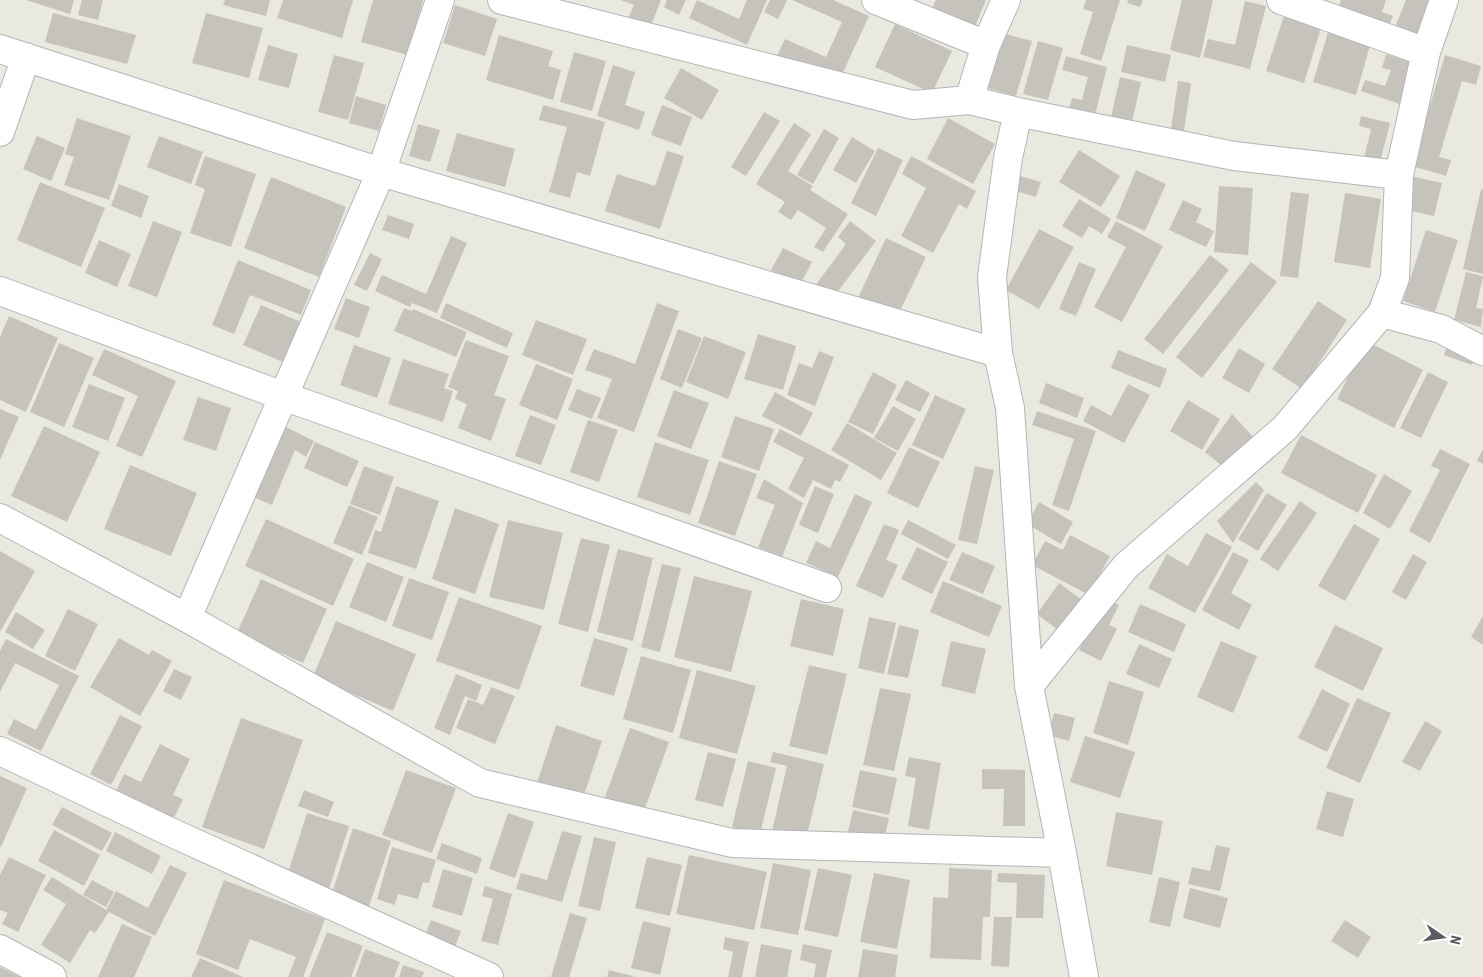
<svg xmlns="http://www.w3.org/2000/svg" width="1483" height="977" font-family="'Roboto Condensed',sans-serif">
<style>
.building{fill:#c6c3bd}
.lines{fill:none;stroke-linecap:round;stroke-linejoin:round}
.minor-casing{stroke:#b3b5b9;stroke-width:30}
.minor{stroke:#fff;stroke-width:28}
</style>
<rect width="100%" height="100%" fill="#eae9e0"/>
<path class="building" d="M26 0H74L70 14Z
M82 0H103L98 20 78 15Z
M225 0H270L266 16 223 5Z
M283 0H353L342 38 277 18Z
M373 0H423L408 55 361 42Z
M621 0H661L650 28 628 19 634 5Z
M667 0H686L679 15 664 7Z
M697 0 739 19 747 0H767L747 45 689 18Z
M770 0H787L778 19 764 12Z
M792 0H833L869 16 838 83 777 56 785 39 826 57 842 22Z
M936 0H986L974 29 931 11Z
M1086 0H1120L1101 61 1080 54 1093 12 1083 9Z
M1128 0H1143L1140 7 1127 3Z
M1182 0H1213L1200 58 1170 50Z
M1341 0H1386L1382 12 1393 16 1386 33 1336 14Z
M1406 0H1433L1418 39 1394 30Z
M1245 1 1266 6 1250 69 1203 57 1208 39 1235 45Z
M455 5 497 19 485 56 443 43Z
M1286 10 1323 22 1304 83 1266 71Z
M53 13 136 35 127 64 45 42Z
M206 13 263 28 249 78 192 63Z
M895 24 952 51 932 93 875 67Z
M1329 29 1371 42 1356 95 1313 82Z
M999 32 1032 41 1016 96 983 87Z
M499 35 553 51 548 66 561 70 553 100 486 80Z
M1038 41 1063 48 1048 100 1023 94Z
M268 45 298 54 289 88 258 80Z
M1127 45 1171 55 1165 82 1121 72Z
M574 52 606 61 592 111 560 102Z
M1386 54 1413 63 1400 104 1361 91 1365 80 1385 86 1391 70 1382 68Z
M334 55 364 63 348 120 318 112Z
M1445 55 1481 66 1476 85 1462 81 1439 157 1451 160 1446 176 1412 166Z
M1066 56 1107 67 1094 119 1068 113 1072 98 1082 100 1088 77 1062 70Z
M613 65 635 72 625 105 645 112 639 130 597 116Z
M681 68 719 90 702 120 664 98Z
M1120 77 1141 82 1132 122 1111 117Z
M1178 81 1191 83 1184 131 1171 129Z
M356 96 386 105 379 131 349 123Z
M543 105 605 122 590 176 577 172 570 198 549 192 567 127 539 120Z
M662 105 692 117 681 146 651 135Z
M764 112 780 121 746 176 731 167Z
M1361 116 1390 123 1379 166 1363 162 1371 129 1359 126Z
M77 118 131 136 109 200 64 185 74 157 65 154Z
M948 118 995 144 973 184 927 159Z
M794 123 811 134 788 171 813 186 810 190 848 214 823 252 814 247 826 228 798 210 791 220 778 212 785 202 756 184Z
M418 124 440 130 430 162 409 156Z
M824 129 839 138 813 184 797 175Z
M457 133 515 149 505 187 446 171Z
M37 136 65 148 51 181 23 169Z
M159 136 203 152 191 184 147 167Z
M852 137 875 151 856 183 833 170Z
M878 148 903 160 876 216 851 203Z
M1079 150 1120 176 1101 207 1059 182Z
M667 151 684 156 660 229 605 211 617 174 655 186Z
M205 156 256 174 231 247 190 233 205 189 195 185Z
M911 156 976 191 967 209 959 204 933 253 901 236 926 188 902 174Z
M1136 170 1166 184 1145 231 1116 218Z
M1020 176 1041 182 1036 197 1015 191Z
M1411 176 1442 183 1434 216 1403 209Z
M271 177 346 207 319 277 244 248Z
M40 182 105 208 81 267 17 240Z
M119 184 149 196 141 218 111 206Z
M1219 186 1253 188 1248 255 1214 252Z
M1481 189 1483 190V274L1463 269Z
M1291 192 1309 194 1298 278 1280 276Z
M1345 193 1381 199 1370 268 1334 262Z
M1079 199 1111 219 1102 234 1089 226 1082 238 1062 226Z
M1183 200 1202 209 1196 222 1214 231 1206 247 1169 230Z
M388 215 414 224 409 239 382 230Z
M153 221 182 232 157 297 128 286Z
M850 221 876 241 832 299 815 286 846 244 838 237Z
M1116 221 1163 246 1122 322 1094 307 1126 247 1107 237Z
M1039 229 1074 247 1039 309 1006 290Z
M1426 230 1458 240 1435 312 1403 301Z
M451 236 467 243 437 313 412 303 410 307 375 291 382 275 426 294Z
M886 238 926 257 896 319 857 300Z
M99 240 131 254 117 287 85 273Z
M783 248 812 262 800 285 771 270Z
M370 253 382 259 367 291 354 285Z
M1210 255 1229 270 1163 354 1144 339Z
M238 260 311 290 301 315 250 295 234 334 212 325Z
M1079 262 1096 269 1076 316 1059 309Z
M1251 262 1277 282 1202 378 1176 357Z
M1466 272 1483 276 1476 308 1483 309 1481 327 1454 320Z
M346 298 370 307 359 338 334 329Z
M1318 301 1347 320 1302 389 1272 369Z
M446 303 513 333 507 348 440 318Z
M657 303 679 311 634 432 597 418 612 379 585 370 594 349 635 364Z
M261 305 301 322 283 362 243 345Z
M404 308 412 311 413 309 467 332 456 357 394 331Z
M9 316 58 338 26 412 0 400V337Z
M536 320 587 339 573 375 522 355Z
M678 329 702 338 682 388 660 379Z
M758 334 796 346 783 390 744 379Z
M704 336 746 352 728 399 686 382Z
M466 340 509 356 494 395 506 399 491 441 458 428 467 404 455 399 458 391 448 387Z
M1449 340 1477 350 1472 365 1444 355Z
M1366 341 1423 370 1394 428 1337 399Z
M59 343 94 358 64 427 30 412Z
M354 345 391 358 377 398 340 385Z
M1239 348 1265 364 1249 393 1222 378Z
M104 349 176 381 142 457 116 446 138 396 92 375Z
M1118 350 1167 369 1160 388 1111 368Z
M819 351 834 357 815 406 787 395 799 363 812 368Z
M403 359 449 374 444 388 453 391 443 422 388 404Z
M536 364 573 379 557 420 519 405Z
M873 372 897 385 873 434 848 422Z
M1428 372 1448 382 1421 438 1400 428Z
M906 380 930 393 920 412 895 400Z
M1046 383 1084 398 1077 418 1039 403Z
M89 384 125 398 108 441 72 427Z
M1128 384 1150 395 1124 443 1083 421 1091 405 1111 416Z
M577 389 601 398 592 419 568 410Z
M674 390 709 403 691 449 657 436Z
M775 392 813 413 801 436 762 416Z
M935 395 966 409 943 459 912 445Z
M198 397 231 408 216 451 183 440Z
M1188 400 1220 419 1202 450 1170 431Z
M893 406 916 419 898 451 874 438Z
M0 409 19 417 0 460Z
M1037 411 1096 431 1069 511 1052 505 1074 439 1032 425Z
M1232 414 1257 441 1222 466 1205 452Z
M530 415 556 425 541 465 515 456Z
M735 416 774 429 759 471 721 457Z
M588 420 618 430 599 482 570 472Z
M847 423 897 453 881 480 831 450Z
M280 424 314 441 306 457 295 450 272 505 249 495Z
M44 426 100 452 67 522 11 496Z
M780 429 849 465 840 482 835 480 831 489 813 480 804 498 788 489 804 458 773 442Z
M1301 435 1377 475 1358 513 1281 473Z
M315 442 359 461 347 487 304 468Z
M655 442 709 460 690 515 637 497Z
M909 447 940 462 918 508 887 493Z
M1440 449 1470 464 1430 543 1409 531 1440 470 1431 466Z
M1483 449V464L1477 461Z
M719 461 757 474 735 536 698 523Z
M130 465 197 493 171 556 104 529Z
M364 466 394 477 380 515 350 504Z
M975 466 994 470 977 544 958 540Z
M1384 474 1412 491 1390 529 1363 513Z
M764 479 803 503 782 557 758 547 775 505 756 498Z
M1256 482 1264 490 1233 543 1217 521Z
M396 486 439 501 416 569 368 553 375 530 381 532Z
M815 486 834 494 818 533 799 525Z
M1267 493 1287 505 1258 551 1238 539Z
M855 494 872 502 838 577 806 563 816 541 830 548Z
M1300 501 1317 513 1278 571 1260 559Z
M1039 502 1073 522 1061 544 1027 524Z
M349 505 378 517 362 555 333 543Z
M455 508 499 524 475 594 432 579Z
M266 519 354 559 333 606 245 566Z
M508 520 563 533 544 610 489 597Z
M908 520 956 545 948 559 901 534Z
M884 524 899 530 886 560 898 565 883 598 856 586Z
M1354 524 1380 539 1345 601 1318 586Z
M1206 533 1232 547 1195 613 1148 588 1167 554 1188 566Z
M1070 535 1110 556 1089 595 1032 565 1045 541 1063 550Z
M581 538 610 545 588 632 558 624Z
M917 547 948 562 932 594 901 579Z
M618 549 653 558 633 641 597 632Z
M0 551 35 571 0 632Z
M962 552 995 566 983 594 949 580Z
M1233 552 1249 560 1231 593 1252 605 1239 630 1202 610Z
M1413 554 1427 562 1406 600 1392 592Z
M367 562 404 577 386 622 349 607Z
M662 564 681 568 660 652 641 647Z
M694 576 752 591 731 672 674 657Z
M409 578 449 592 432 640 392 626Z
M261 579 327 609 303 663 237 633Z
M943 581 1002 606 989 637 930 612Z
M1059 583 1086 603 1063 634 1037 614Z
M459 597 542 626 519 690 436 661Z
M1105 598 1119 605 1109 625 1117 629 1101 661 1079 650Z
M801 599 844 609 833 656 790 646Z
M1140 604 1186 624 1174 652 1128 632Z
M68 609 98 624 75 671 45 656Z
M16 612 45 630 33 649 5 632Z
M1483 616V645L1471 637Z
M869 617 896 623 884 674 858 668Z
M336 621 416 654 393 711 313 677Z
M899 625 919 630 908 678 887 674Z
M1335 625 1383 648 1363 691 1314 667Z
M119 638 149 655 152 650 172 661 140 716 90 687Z
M594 638 628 648 614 696 580 686Z
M6 639 79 676 41 751 7 734 14 719 36 730 59 685 15 663 0 692V651Z
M951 641 986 649 975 694 941 686Z
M1221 641 1257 656 1233 713 1197 697Z
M1139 644 1172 659 1159 688 1126 674Z
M641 656 691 670 673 733 623 719Z
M809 665 847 674 827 755 789 746Z
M174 669 192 677 181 700 163 691Z
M697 670 756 686 737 754 679 738Z
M456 674 482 685 476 701 465 696 450 735 434 728Z
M1109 681 1144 692 1128 745 1093 733Z
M491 687 515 696 495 744 456 728 468 699 483 705Z
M880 688 911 694 894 771 863 765Z
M1322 689 1350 704 1327 752 1298 738Z
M1357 698 1391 713 1360 783 1326 768Z
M1054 713 1075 718 1069 741 1048 735Z
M120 715 142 726 111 785 90 774Z
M241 718 303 740 264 849 202 827Z
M1425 721 1442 731 1420 771 1402 762Z
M556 725 602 741 583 798 537 783Z
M630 728 669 742 643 814 604 800Z
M1085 736 1135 752 1120 798 1070 782Z
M160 744 190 759 173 795 183 799 173 820 115 793 124 774 141 782Z
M708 752 736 759 723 807 695 800Z
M773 752 824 764 806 839 772 831 787 766 770 762Z
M909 757 941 763 929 830 908 826 916 778 905 776Z
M748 761 776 768 760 834 732 827Z
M982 769 1025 770V826H1003L1004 789H982Z
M406 770 456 788 432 853 382 835Z
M860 770 897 778 889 815 852 807Z
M0 776 27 788 1 847H0Z
M304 790 334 802 328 817 298 806Z
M1327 791 1354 799 1343 837 1316 829Z
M62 807 112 833 102 851 52 825Z
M853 810 889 818 883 844 847 836Z
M1116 812 1163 821 1152 875 1106 866Z
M307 813 349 826 328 892 286 879Z
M508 813 534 822 515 878 489 869Z
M353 828 391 841 367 912 330 899Z
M54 830 100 855 84 886 38 861Z
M562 831 582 836 562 902 516 889 521 873 547 880Z
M115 832 161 856 152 874 106 851Z
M594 837 616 842 600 911 578 906Z
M442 843 482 858 477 874 436 859Z
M1216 845 1230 848 1220 891 1188 884 1192 867 1210 871Z
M392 847 436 860 429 883 423 882 418 899 398 894 395 905 377 899Z
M689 855 767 872 754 930 676 914Z
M9 857 46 875 18 932 2 924 8 913 0 910V875Z
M647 857 682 865 670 916 635 908Z
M773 863 811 870 798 935 760 928Z
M170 865 187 873 155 936 109 912 95 933 90 930 70 963 41 945 66 904 43 890 52 877 106 910 116 891 148 908Z
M818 868 852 875 838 937 804 930Z
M949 868 992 870 990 917H983L981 960 930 958 933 897 948 898Z
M443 869 473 878 462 916 432 907Z
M874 873 910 880 897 949 860 942Z
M998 873 1045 875 1043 918H1016L1017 883 997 882Z
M1159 877 1180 882 1170 927 1149 922Z
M92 880 114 892 106 907 83 895Z
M224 880 325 919 303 977H288L296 957 250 939 238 970 196 954Z
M485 886 512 894 498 945 481 941 493 899 482 896Z
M1190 888 1228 898 1220 928 1183 918Z
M570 913 587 918 569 977H551Z
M994 917H1012L1009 967 991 966Z
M431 920 461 931 454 950 424 938Z
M1345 920 1371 937 1358 958 1331 941Z
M643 921 671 928 660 975 631 968Z
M122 924 152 937 134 977H98Z
M327 932 363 946 351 977H309Z
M725 937 749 942 742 977H728L733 952 723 949Z
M761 944 792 950 787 977H755Z
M803 944 832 950 826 977H814L816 964 800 960Z
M365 949 400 962 394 977H355Z
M863 949 898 955 895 977H858Z
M200 958 243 977H191Z
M403 965 424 972 422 977H399Z
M0 967 20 977H0Z
M609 970 633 976V977H607Z"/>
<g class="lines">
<defs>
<path id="minor" d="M502 0 913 105 969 100
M876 0 986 45
M1281 0 1426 52
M0 49 381 172 998 353 1010 408 1029 686 1062 853 1084 977
M1018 112 1234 156 1399 175
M0 132 26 57
M0 291 283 396 827 588
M1382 313 1441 329 1483 351
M998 353 992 277 1008 158 1018 112 969 100 986 45 1006 0
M0 518 187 618 480 783 732 843 1062 853
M187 618 381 172 440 0
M1029 686 1126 566 1285 428 1382 313 1395 278 1399 175 1426 52 1444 0
M0 751 166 830 489 977
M0 949 52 977"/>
</defs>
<use href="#minor" class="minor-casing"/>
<use href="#minor" class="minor"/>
</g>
<g transform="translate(1443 937) rotate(103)" stroke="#ffffff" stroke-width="4" paint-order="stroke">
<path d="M0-4L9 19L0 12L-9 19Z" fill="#595b5f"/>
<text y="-8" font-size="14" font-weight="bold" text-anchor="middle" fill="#595b5f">N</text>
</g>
</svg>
